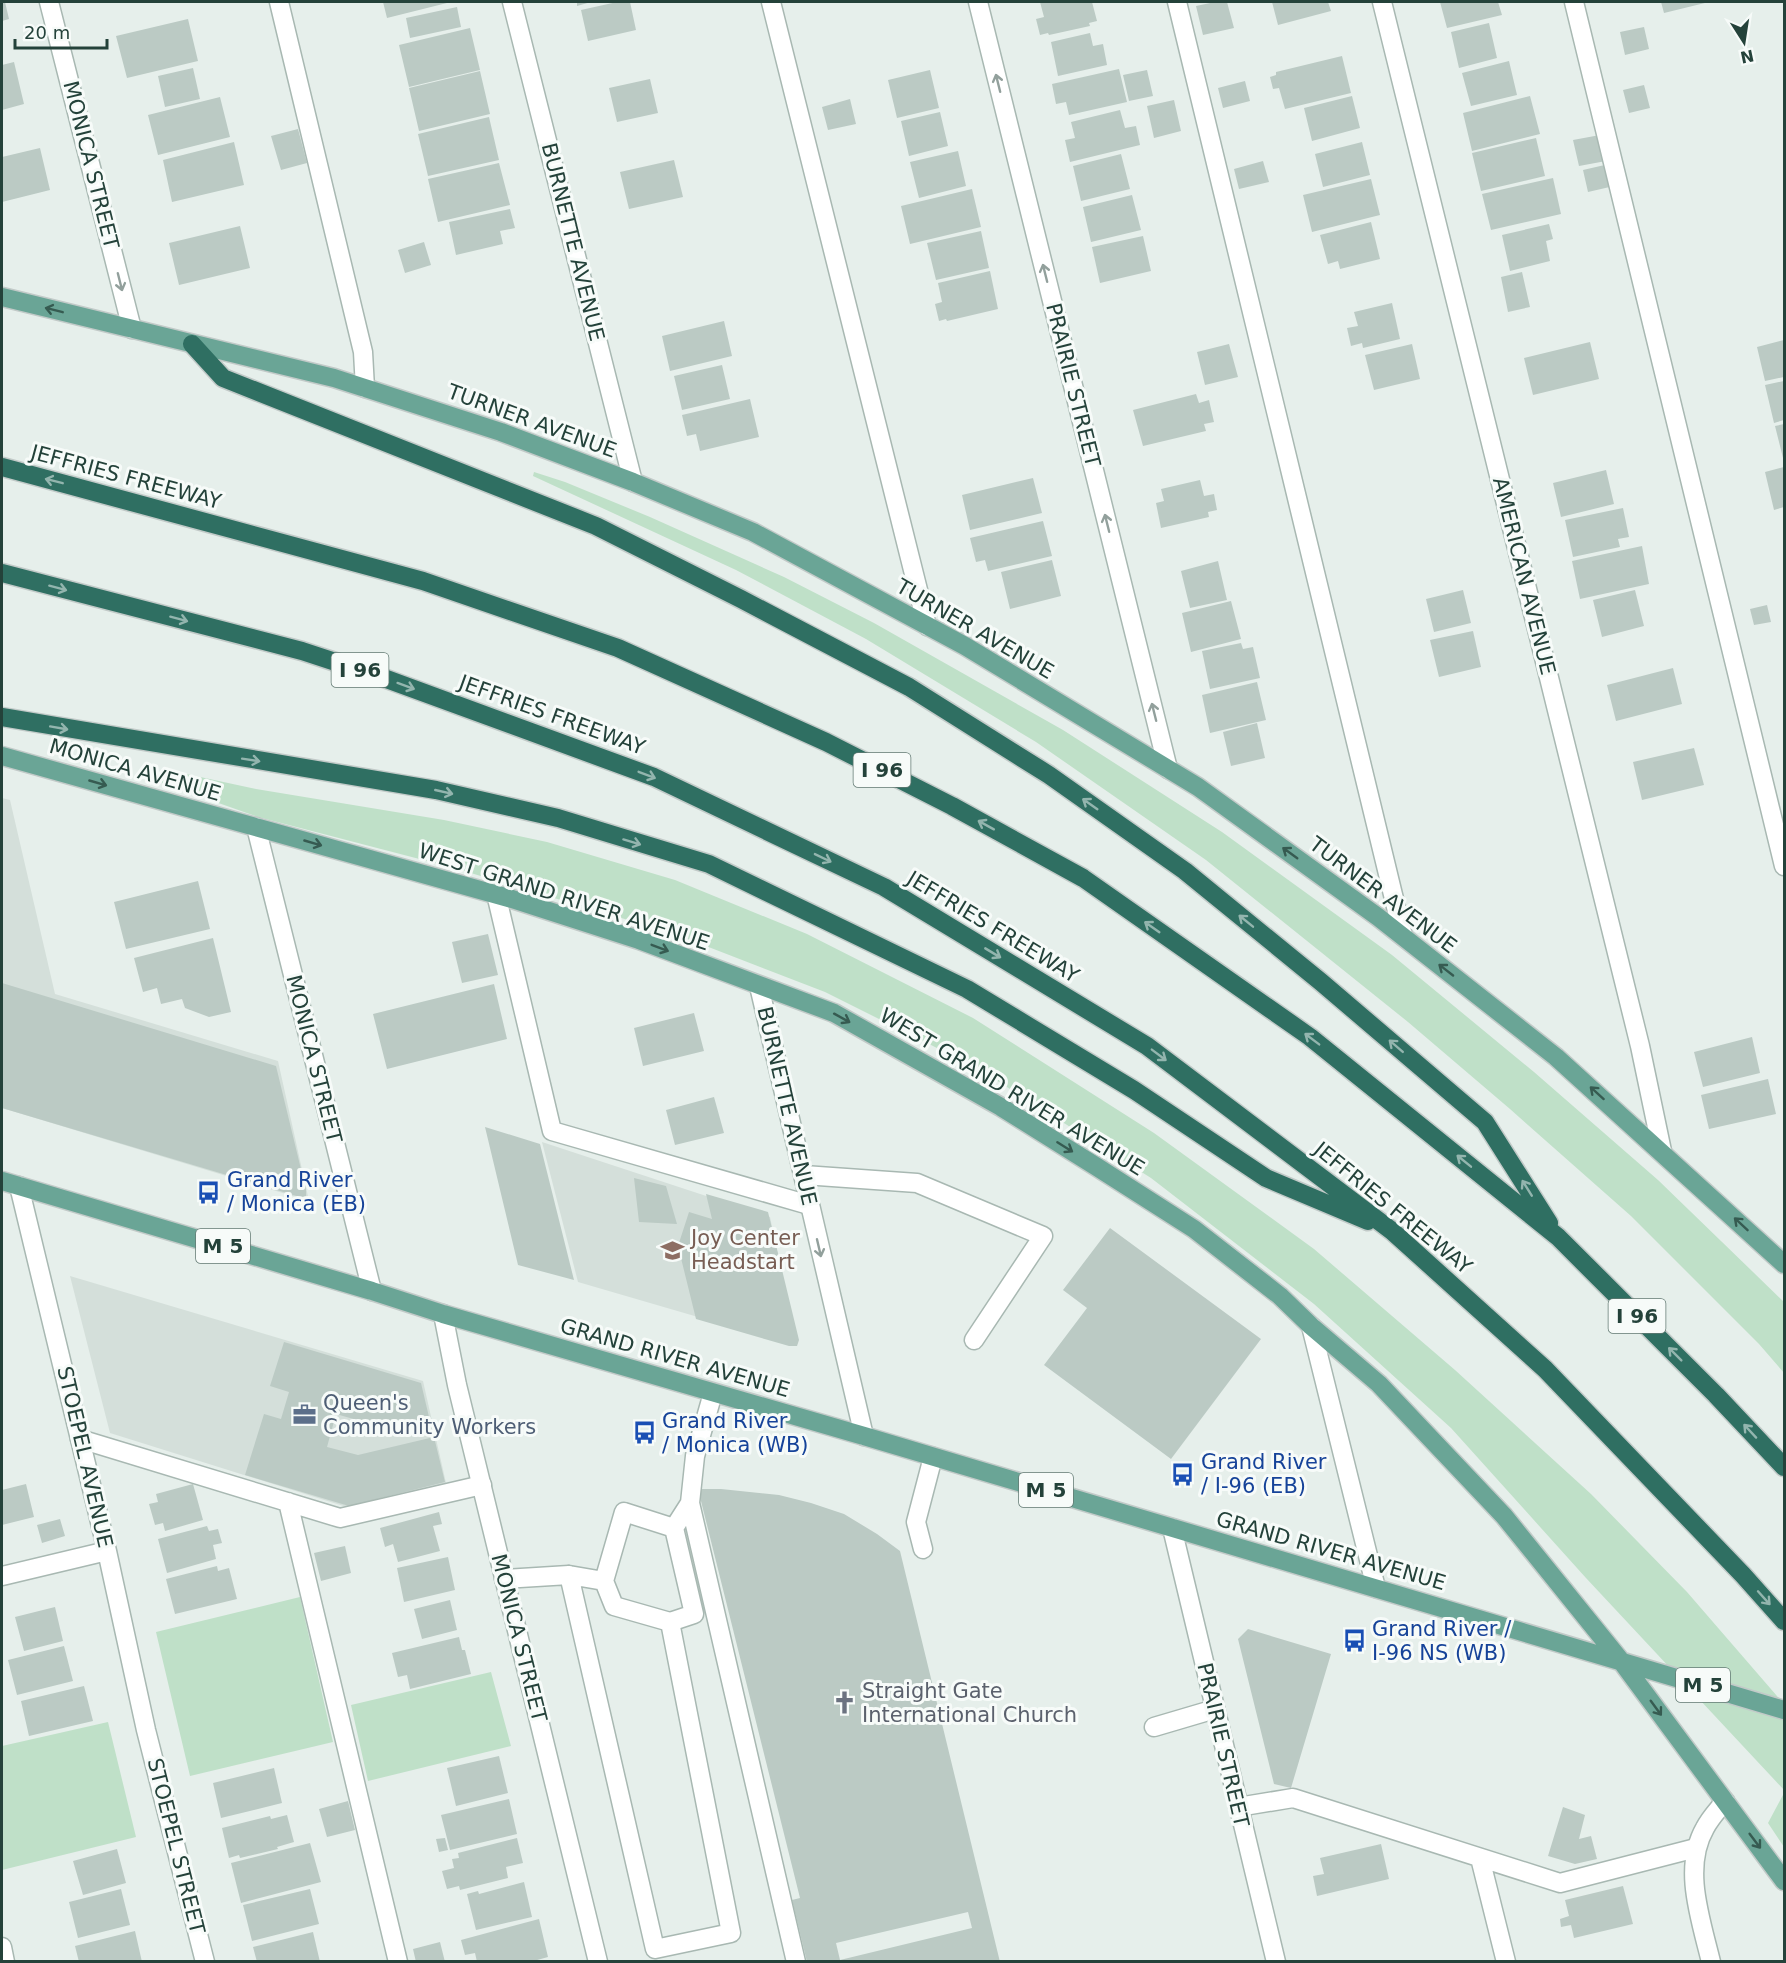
<svg xmlns="http://www.w3.org/2000/svg" width="1786" height="1963" font-family="'DejaVu Sans',sans-serif">
<style>
.built{fill:#d4dfda}
.green{fill:#bfe0c8}
.building{fill:#bbcac4;fill-rule:evenodd}
.lines{fill:none;stroke-linecap:round;stroke-linejoin:round}
.lane-casing{stroke:#a8b8b2;stroke-width:21}
.street-casing{stroke:#a8b8b2;stroke-width:21}
.primary-casing{stroke:#c2cac8;stroke-width:21}
.highway-casing{stroke:#c2cac8;stroke-width:21}
.lane{stroke:#fff;stroke-width:18}
.street{stroke:#fff;stroke-width:18}
.primary{stroke:#6aa596;stroke-width:18}
.highway{stroke:#2f6f62;stroke-width:18}
.oneway{stroke:#92a09c}
.oneway2{stroke:#365b51}
.oneway3{stroke:#93b5ae}
.labels{text-anchor:middle;stroke-width:6;stroke-linejoin:round;paint-order:stroke}
.shield{fill:#f7fbf9;stroke:#637a73;stroke-width:1.5}
.shield-label{font-size:20px;font-weight:bold;fill:#24423a}
.street-label{font-size:21px;fill:#24423a;stroke:#f7fbf9}
.transit-label{font-size:21px;fill:#164399;stroke:#f7fbf9;text-anchor:start}
.education-label{font-size:21px;fill:#785e54;stroke:#f7fbf9;text-anchor:start}
.service-label{font-size:21px;fill:#4e5e75;stroke:#f7fbf9;text-anchor:start}
.worship-label{font-size:21px;fill:#5b616d;stroke:#f7fbf9;text-anchor:start}
</style>
<rect width="100%" height="100%" fill="#e6efeb"/>
<path class="built" d="M2 798 10 800 55 994 278 1061 309 1201 2 1108Z
M542 1142 770 1217 797 1346 578 1282Z
M70 1276 423 1381 446 1483 350 1508 110 1433Z"/>
<path class="green" d="M534 472 565 482 650 517 784 577 874 623 1063 730 1222 832 1392 955 1534 1072 1658 1180 1784 1302V1373L1759 1344 1631 1216 1510 1109 1408 1022 1206 860 1036 742 866 639 736 570 533 476Z
M163 769 256 789 444 820 547 842 675 880 807 934 973 1018 1154 1133 1314 1249 1455 1370 1591 1494 1687 1592 1784 1704V1790L1586 1578 1451 1428 1314 1304 1151 1178 977 1068 825 992 675 934 454 868 258 817 162 783Z
M300 1597 333 1742 190 1776 156 1632Z
M491 1672 511 1746 368 1781 351 1705Z
M108 1722 136 1837 2 1870V1746Z
M1784 1793V1847L1768 1823Z"/>
<path class="building" d="M2 2H5L9 19 2 21Z
M383 2H451L387 18Z
M577 2H591L577 6Z
M617 2H630L636 30 588 41 581 10Z
M1040 2H1092L1097 21 1089 23 1090 26 1049 35 1048 33 1040 35 1036 19 1044 17Z
M1215 2H1227L1234 28 1203 35 1196 6Z
M1272 2H1328L1331 11 1278 25Z
M1440 2H1498L1502 15 1447 28Z
M1661 2H1709L1664 13Z
M457 7 461 27 410 38 406 18Z
M188 19 198 61 127 78 116 36Z
M1489 23 1497 58 1459 68 1451 32Z
M1644 27 1649 49 1625 55 1620 32Z
M470 28 480 70 409 87 399 45Z
M1090 33 1093 46 1103 44 1107 65 1058 76 1051 42Z
M1342 56 1351 93 1285 109 1279 88 1273 89 1270 77 1276 75V72Z
M1509 61 1517 95 1471 106 1462 73Z
M14 62 24 104 2 110V65Z
M193 68 200 99 165 107 158 76Z
M1119 69 1127 102 1069 115 1066 102 1056 104 1052 84Z
M930 70 939 108 897 118 888 80Z
M1147 70 1153 96 1129 101 1123 75Z
M480 71 490 114 419 131 409 88Z
M650 79 658 113 617 122 609 88Z
M1245 81 1250 101 1223 108 1218 88Z
M1644 85 1650 108 1629 113 1623 90Z
M1352 96 1360 128 1312 141 1304 108Z
M1530 96 1540 134 1472 151 1463 113Z
M220 97 230 137 158 155 148 115Z
M850 99 856 124 828 130 822 107Z
M1174 100 1181 131 1154 138 1147 106Z
M1120 110 1125 128 1136 126 1140 145 1070 162 1065 140 1075 138 1071 122Z
M940 112 948 146 909 156 901 121Z
M489 117 499 160 428 176 418 134Z
M298 129 307 163 281 170 271 136Z
M1600 135 1606 161 1579 166 1573 140Z
M1536 138 1545 176 1481 191 1472 153Z
M234 142 244 185 172 202 163 160Z
M1362 142 1370 175 1323 187 1315 154Z
M40 148 50 190 2 202V157Z
M958 151 966 186 919 198 910 162Z
M1121 154 1130 189 1081 201 1073 166Z
M674 160 683 197 629 209 620 172Z
M1263 161 1269 182 1239 189 1234 169Z
M499 163 510 205 438 222 428 179Z
M1609 164 1614 186 1588 192 1583 170Z
M1553 178 1561 214 1491 230 1482 194Z
M1371 179 1380 215 1312 232 1303 195Z
M972 189 981 227 910 244 901 206Z
M1132 195 1141 230 1091 242 1083 207Z
M510 209 515 228 500 231 503 244 456 255 449 222Z
M1371 222 1380 259 1340 269 1338 261 1328 264 1320 235Z
M1549 224 1553 239 1546 241 1550 261 1510 271 1502 235Z
M240 226 250 268 179 285 169 243Z
M981 231 989 268 936 280 927 243Z
M1143 236 1151 271 1100 283 1092 247Z
M424 242 431 265 405 273 398 250Z
M990 271 998 309 947 321 946 319 939 321 935 304 942 302 938 283Z
M1522 272 1530 307 1508 312 1501 277Z
M1392 303 1400 339 1363 348 1362 343 1351 346 1347 328 1358 326 1354 312Z
M724 321 732 356 670 371 662 336Z
M1784 340V377L1765 381 1757 347Z
M1590 342 1599 379 1533 395 1524 358Z
M1229 344 1238 377 1205 385 1197 352Z
M1412 344 1420 379 1374 390 1365 355Z
M722 365 730 399 682 410 674 376Z
M1784 381V420L1774 423 1765 385Z
M1196 394 1199 403 1209 400 1214 422 1204 424 1206 431 1143 446 1133 410Z
M750 399 759 437 700 451 696 434 687 436 682 415Z
M1784 424V462L1775 426Z
M1784 467V507L1774 510 1765 472Z
M1606 470 1614 504 1561 517 1553 483Z
M1033 478 1042 513 970 530 962 495Z
M1200 480 1204 496 1214 494 1217 510 1208 512 1209 517 1161 528 1156 503 1164 501 1161 489Z
M1623 508 1629 537 1618 539 1620 547 1573 557 1565 520Z
M1043 521 1052 556 988 571 985 560 976 562 970 538Z
M1642 546 1649 584 1580 599 1572 561Z
M1052 560 1061 596 1010 609 1001 572Z
M1218 561 1227 600 1190 608 1181 571Z
M1463 590 1471 623 1434 632 1426 599Z
M1635 590 1644 626 1602 637 1593 600Z
M1231 601 1241 639 1191 652 1182 613Z
M1767 605 1771 622 1754 625 1750 609Z
M1473 631 1481 667 1439 677 1430 640Z
M1241 643 1243 649 1253 647 1260 678 1210 689 1202 651Z
M1673 668 1682 704 1616 721 1607 685Z
M1257 682 1266 720 1210 733 1202 695Z
M1257 723 1265 758 1231 766 1223 732Z
M1694 748 1704 785 1642 800 1633 762Z
M198 881 210 929 126 949 114 902Z
M488 934 498 975 462 983 452 942Z
M213 938 231 1012 209 1017 185 1008 182 999 161 1004 157 988 143 992 134 958Z
M2 983 276 1066 306 1190V1196L300 1197 2 1108Z
M494 984 507 1039 387 1069 373 1014Z
M694 1013 704 1051 643 1066 634 1028Z
M1752 1037 1760 1073 1703 1087 1694 1052Z
M1768 1079 1776 1114 1709 1129 1701 1095Z
M714 1097 724 1133 675 1145 666 1110Z
M485 1127 540 1144 574 1280 518 1265Z
M634 1178 666 1186 677 1224 639 1222Z
M706 1194 768 1212 799 1340 797 1346H789L696 1319 678 1246 689 1212 712 1219Z
M1110 1228 1261 1339 1171 1459 1044 1365 1087 1308 1063 1290Z
M284 1342 421 1383 429 1417 385 1428 336 1414 327 1447 358 1455 434 1437 445 1482 349 1506 245 1475 264 1414 281 1419 289 1392 270 1386Z
M26 1484 34 1517 2 1525V1490Z
M193 1484 203 1520 165 1531 163 1523 155 1525 149 1504 158 1502 156 1494Z
M698 1489H721L779 1495 811 1503 844 1514 877 1534 900 1551 1000 1962H807L792 1900 800 1898ZM968 1912 972 1928 840 1960 836 1943Z
M439 1512 442 1524 433 1526 440 1551 398 1562 393 1544 385 1547 380 1528Z
M60 1519 65 1536 42 1543 37 1525Z
M207 1526 209 1531 218 1529 222 1543 213 1545 216 1559 167 1573 158 1539Z
M345 1546 351 1573 321 1581 314 1553Z
M448 1557 455 1590 404 1602 397 1568Z
M217 1566 218 1571 229 1568 237 1599 175 1614 166 1579Z
M450 1600 457 1630 422 1639 414 1609Z
M55 1607 63 1641 24 1651 15 1617Z
M1248 1629 1331 1654 1291 1788 1274 1784 1238 1639Z
M459 1637 462 1650H465L471 1674 410 1689 407 1675 398 1677 392 1653Z
M64 1646 73 1681 17 1695 8 1660Z
M84 1686 93 1721 29 1736 21 1701Z
M499 1756 508 1793 456 1806 447 1768Z
M274 1768 282 1803 221 1818 213 1783Z
M509 1799 517 1834 450 1850 441 1815Z
M348 1801 355 1830 327 1837 319 1809Z
M1563 1807 1585 1815 1579 1839 1591 1836 1597 1859 1575 1864 1548 1856Z
M287 1815 294 1842 277 1847 278 1849 240 1858 239 1855 229 1858 222 1828 270 1816 271 1819Z
M445 1838 448 1850 439 1852 436 1839Z
M517 1838 523 1863 506 1867 508 1878 460 1890 459 1886 447 1889 442 1871 454 1868 452 1859 459 1858 458 1853Z
M310 1843 321 1882 241 1903 231 1863Z
M1381 1844 1389 1879 1317 1896 1313 1876 1324 1874 1320 1858Z
M117 1849 126 1883 83 1895 73 1861Z
M524 1882 532 1917 476 1930 467 1894 478 1891 479 1894Z
M1623 1886 1633 1924 1574 1938 1571 1925 1561 1927 1560 1919 1569 1916 1565 1900Z
M121 1889 130 1925 78 1938 69 1902Z
M310 1889 319 1924 252 1941 243 1905Z
M539 1919 548 1957 530 1962H477L475 1953 465 1955 461 1940Z
M135 1931 142 1962H79L75 1946Z
M313 1932 320 1962H257L253 1947Z
M440 1942 445 1962H416L413 1949Z"/>
<g class="lines">
<defs>
<path id="lane" d="M279 2 363 352 365 388
M771 2 927 626
M1177 2 1403 936
M1574 2 1784 866
M496 894 552 1131 809 1205
M804 1175 917 1183 1043 1236 974 1340
M713 1393 695 1456 690 1503 796 1962
M80 1439 340 1518 482 1485
M288 1502 398 1962
M923 1549 916 1522 933 1457
M569 1575 655 1949 731 1933 670 1622
M504 1579 569 1575 604 1581 624 1512 674 1528 690 1503
M604 1581 614 1606 670 1622 694 1614 674 1528
M1154 1727 1215 1709
M1238 1807 1293 1798 1560 1883 1696 1848
M1480 1858 1506 1962
M2 1947 5 1962"/>
<path id="street" d="M49 2 132 329
M512 2 633 482
M978 2 1168 769
M1382 2 1640 1046 1662 1151
M256 827 372 1291
M759 986 864 1436
M19 1186 107 1551 146 1730 205 1962
M443 1314 457 1385 598 1962
M1311 1326 1376 1588
M1172 1528 1276 1962
M2 1576 107 1551
M1711 1962C1701 1920 1682 1868 1705 1828 1710 1818 1718 1810 1725 1801"/>
<path id="primary" d="M2 297 334 378 501 432 633 482 753 532 965 646 1198 787 1378 917 1556 1057 1784 1264
M2 756 512 899 639 940 834 1013 1001 1107 1097 1167 1194 1229 1280 1296 1311 1326 1379 1384 1504 1516 1621 1661 1784 1881
M2 1181 372 1291 443 1314 864 1436 1784 1710"/>
<path id="highway" d="M192 344 223 378 596 526 741 599 909 687 1049 775 1185 871 1321 982 1485 1122 1549 1223
M2 467 423 581 618 648 826 742 952 806 1083 878 1310 1037 1558 1237 1716 1395 1784 1467
M2 573 302 651 381 677 654 777 884 887 1147 1046 1392 1231 1545 1369 1743 1575 1784 1621
M2 717 436 790 558 818 709 864 967 989 1134 1090 1266 1178 1368 1221"/>
</defs>
<use href="#lane" class="lane-casing"/>
<use href="#street" class="street-casing"/>
<use href="#primary" class="primary-casing"/>
<use href="#highway" class="highway-casing"/>
<use href="#lane" class="lane"/>
<use href="#street" class="street"/>
<use href="#primary" class="primary"/>
<use href="#highway" class="highway"/>
</g>
<defs><path id="oneway-shaft" d="M-6 0H5M1.5-3L5.5 0L1.5 3" fill="none" stroke-width="1.6" stroke-linecap="round" stroke-linejoin="round" transform="scale(1.5)"/></defs>
<g class="oneway">
<use href="#oneway-shaft" transform="translate(998 83) rotate(-104)"/>
<use href="#oneway-shaft" transform="translate(1045 273) rotate(-104)"/>
<use href="#oneway-shaft" transform="translate(120 282) rotate(76)"/>
<use href="#oneway-shaft" transform="translate(1107 523) rotate(-104)"/>
<use href="#oneway-shaft" transform="translate(1154 712) rotate(-104)"/>
<use href="#oneway-shaft" transform="translate(819 1248) rotate(77)"/>
</g>
<g class="oneway2">
<use href="#oneway-shaft" transform="translate(54 310) rotate(-166)"/>
<use href="#oneway-shaft" transform="translate(98 783) rotate(16)"/>
<use href="#oneway-shaft" transform="translate(313 843) rotate(16)"/>
<use href="#oneway-shaft" transform="translate(1290 853) rotate(-144)"/>
<use href="#oneway-shaft" transform="translate(660 948) rotate(21)"/>
<use href="#oneway-shaft" transform="translate(1446 970) rotate(-142)"/>
<use href="#oneway-shaft" transform="translate(842 1018) rotate(29)"/>
<use href="#oneway-shaft" transform="translate(1597 1093) rotate(-138)"/>
<use href="#oneway-shaft" transform="translate(1065 1147) rotate(32)"/>
<use href="#oneway-shaft" transform="translate(1741 1224) rotate(-137)"/>
<use href="#oneway-shaft" transform="translate(1656 1708) rotate(54)"/>
<use href="#oneway-shaft" transform="translate(1755 1841) rotate(53)"/>
</g>
<g class="oneway3">
<use href="#oneway-shaft" transform="translate(54 481) rotate(-166)"/>
<use href="#oneway-shaft" transform="translate(58 588) rotate(15)"/>
<use href="#oneway-shaft" transform="translate(179 619) rotate(15)"/>
<use href="#oneway-shaft" transform="translate(406 686) rotate(20)"/>
<use href="#oneway-shaft" transform="translate(59 728) rotate(10)"/>
<use href="#oneway-shaft" transform="translate(251 760) rotate(9)"/>
<use href="#oneway-shaft" transform="translate(647 775) rotate(21)"/>
<use href="#oneway-shaft" transform="translate(444 792) rotate(13)"/>
<use href="#oneway-shaft" transform="translate(1090 804) rotate(-145)"/>
<use href="#oneway-shaft" transform="translate(986 825) rotate(-151)"/>
<use href="#oneway-shaft" transform="translate(632 842) rotate(17)"/>
<use href="#oneway-shaft" transform="translate(823 858) rotate(26)"/>
<use href="#oneway-shaft" transform="translate(1246 921) rotate(-141)"/>
<use href="#oneway-shaft" transform="translate(1152 927) rotate(-145)"/>
<use href="#oneway-shaft" transform="translate(993 953) rotate(31)"/>
<use href="#oneway-shaft" transform="translate(1312 1039) rotate(-143)"/>
<use href="#oneway-shaft" transform="translate(1396 1046) rotate(-139)"/>
<use href="#oneway-shaft" transform="translate(1159 1055) rotate(37)"/>
<use href="#oneway-shaft" transform="translate(1464 1161) rotate(-141)"/>
<use href="#oneway-shaft" transform="translate(1527 1188) rotate(-122)"/>
<use href="#oneway-shaft" transform="translate(1675 1354) rotate(-135)"/>
<use href="#oneway-shaft" transform="translate(1750 1431) rotate(-133)"/>
<use href="#oneway-shaft" transform="translate(1764 1598) rotate(48)"/>
</g>
<defs>
<symbol id="bus-bare" viewBox="-9 -9 18 18"><path d="M-5-6H5V4H4V6H2V4H-2V6H-4V4H-5ZM-3.5-4V0h7V-4ZM-3.5 1.2v1.5H-2V1.2ZM2 1.2v1.5H3.5V1.2Z" fill="#1a4fb4" stroke="#f7fbf9" stroke-width="2.5" paint-order="stroke"/></symbol>
<symbol id="school-bare" viewBox="-9 -9 18 18"><path d="M0-5L7-2L0 1L-7-2ZM-4 1L0 2.5L4 1V4Q0 6-4 4Z" fill="#8d6e63" stroke="#f7fbf9" stroke-width="2.5" paint-order="stroke"/></symbol>
<symbol id="office-bare" viewBox="-9 -9 18 18"><path d="M-6-3h4V-5.5h4V-3h4V5H-6ZM-1-4.5V-3h2v-1.5ZM-6 0V1H6V0Z" fill="#5c6f8a" stroke="#f7fbf9" stroke-width="2.5" paint-order="stroke"/></symbol>
<symbol id="church-bare" viewBox="-9 -9 18 18"><path d="M-1.2-6h2.4v3.5h3.3v2.4h-3.3V6h-2.4V-.1h-3.3v-2.4h3.3Z" fill="#6b7280" stroke="#f7fbf9" stroke-width="2.5" paint-order="stroke"/></symbol>
</defs>
<g fill-rule="evenodd">
<use href="#bus-bare" x="192" y="1176" width="33" height="33"/>
<use href="#school-bare" x="656" y="1234" width="33" height="33"/>
<use href="#office-bare" x="288" y="1398" width="33" height="33"/>
<use href="#bus-bare" x="628" y="1416" width="33" height="33"/>
<use href="#bus-bare" x="1166" y="1458" width="33" height="33"/>
<use href="#bus-bare" x="1338" y="1624" width="33" height="33"/>
<use href="#church-bare" x="828" y="1686" width="33" height="33"/>
</g>
<g class="labels">
<g class="shield">
<rect x="331.5" y="653" width="57" height="34" rx="4.5"/>
<rect x="853.5" y="753" width="57" height="34" rx="4.5"/>
<rect x="196" y="1229" width="54" height="34" rx="4.5"/>
<rect x="1608.5" y="1299" width="57" height="34" rx="4.5"/>
<rect x="1019" y="1473" width="54" height="34" rx="4.5"/>
<rect x="1676" y="1668" width="54" height="34" rx="4.5"/>
</g>
<g class="shield-label">
<text x="360" y="677">I 96</text>
<text x="882" y="777">I 96</text>
<text x="223" y="1253">M 5</text>
<text x="1637" y="1323">I 96</text>
<text x="1046" y="1497">M 5</text>
<text x="1703" y="1692">M 5</text>
</g>
<g class="street-label">
<text transform="translate(91 165) rotate(76)" y="7">MONICA STREET</text>
<text transform="translate(573 242) rotate(76)" y="7">BURNETTE AVENUE</text>
<text transform="translate(1073 385) rotate(76)" y="7">PRAIRIE STREET</text>
<text transform="translate(532 421) rotate(20)" y="7">TURNER AVENUE</text>
<text transform="translate(126 477) rotate(15)" y="7">JEFFRIES FREEWAY</text>
<text transform="translate(1524 576) rotate(76)" y="7">AMERICAN AVENUE</text>
<text transform="translate(975 629) rotate(30)" y="7">TURNER AVENUE</text>
<text transform="translate(552 715) rotate(20)" y="7">JEFFRIES FREEWAY</text>
<text transform="translate(135 770) rotate(16)" y="7">MONICA AVENUE</text>
<text transform="translate(1383 895) rotate(37)" y="7">TURNER AVENUE</text>
<text transform="translate(564 897) rotate(18)" y="7">WEST GRAND RIVER AVENUE</text>
<text transform="translate(993 927) rotate(31)" y="7">JEFFRIES FREEWAY</text>
<text transform="translate(314 1059) rotate(76)" y="7">MONICA STREET</text>
<text transform="translate(1012 1092) rotate(31)" y="7">WEST GRAND RIVER AVENUE</text>
<text transform="translate(787 1106) rotate(77)" y="7">BURNETTE AVENUE</text>
<text transform="translate(1393 1208) rotate(39)" y="7">JEFFRIES FREEWAY</text>
<text transform="translate(675 1358) rotate(16)" y="7">GRAND RIVER AVENUE</text>
<text transform="translate(85 1457) rotate(77)" y="7">STOEPEL AVENUE</text>
<text transform="translate(1331 1551) rotate(16)" y="7">GRAND RIVER AVENUE</text>
<text transform="translate(519 1638) rotate(76)" y="7">MONICA STREET</text>
<text transform="translate(1223 1745) rotate(77)" y="7">PRAIRIE STREET</text>
<text transform="translate(176 1846) rotate(76)" y="7">STOEPEL STREET</text>
</g>
<g class="transit-label">
<text x="227" y="1187">Grand River<tspan x="227" dy="24">/ Monica (EB)</tspan></text>
<text x="662" y="1428">Grand River<tspan x="662" dy="24">/ Monica (WB)</tspan></text>
<text x="1201" y="1469">Grand River<tspan x="1201" dy="24">/ I-96 (EB)</tspan></text>
<text x="1372" y="1636">Grand River /<tspan x="1372" dy="24">I-96 NS (WB)</tspan></text>
</g>
<g class="education-label">
<text x="691" y="1245">Joy Center<tspan x="691" dy="24">Headstart</tspan></text>
</g>
<g class="service-label">
<text x="323" y="1410">Queen's<tspan x="323" dy="24">Community Workers</tspan></text>
</g>
<g class="worship-label">
<text x="862" y="1698">Straight Gate<tspan x="862" dy="24">International Church</tspan></text>
</g>
</g>
<rect width="1786" height="1963" fill="none" stroke="#24423a" stroke-width="6"/>
<g transform="translate(1744 42) rotate(168)" stroke="#f7fbf9" stroke-width="4.5" paint-order="stroke">
<path d="M0-4.5L10 22L0 15L-10 22Z" fill="#24423a"/>
<text y="-9" font-size="16" font-weight="bold" text-anchor="middle" fill="#24423a">N</text>
</g>
<path d="M15 39v9h92v-9" fill="none" stroke="#24423a" stroke-width="3"/>
<text x="24" y="39" font-size="18" fill="#24423a" stroke="#f7fbf9" stroke-width="4.5" paint-order="stroke">20 m</text>
</svg>
